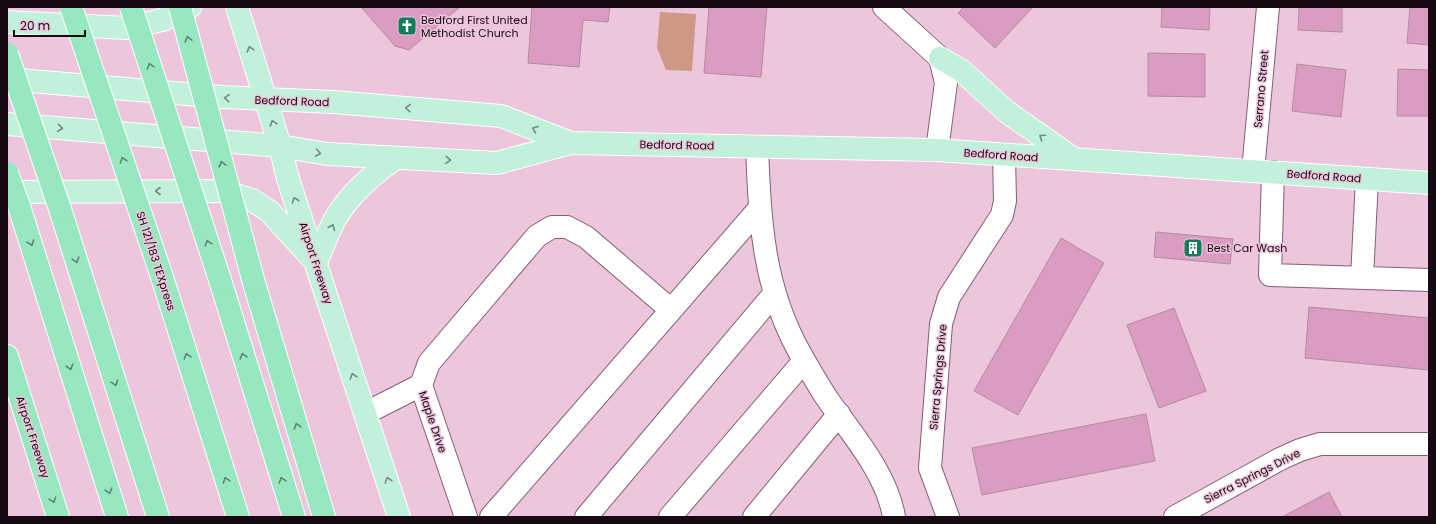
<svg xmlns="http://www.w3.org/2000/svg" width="1436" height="524" font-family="Poppins,sans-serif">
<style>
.green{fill:#cd9984}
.building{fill:#da9dc1;stroke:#b18ca1}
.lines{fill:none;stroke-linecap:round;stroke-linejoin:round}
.minor-casing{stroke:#836075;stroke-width:24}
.major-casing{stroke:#fff;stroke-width:24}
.highway-casing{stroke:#fff;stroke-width:24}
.minor{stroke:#fff;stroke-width:22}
.major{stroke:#c1f1da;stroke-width:22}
.highway{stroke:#97e7c1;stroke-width:22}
.highway-bridge-casing{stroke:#fff;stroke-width:24;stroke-linecap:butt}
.highway-bridge{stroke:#97e7c1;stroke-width:22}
.oneway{stroke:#5d8472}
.oneway2{stroke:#748980}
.labels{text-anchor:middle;stroke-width:3;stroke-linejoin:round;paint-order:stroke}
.poi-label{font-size:11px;fill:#170a12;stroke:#edc5dc;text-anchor:start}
.street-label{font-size:11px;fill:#170a12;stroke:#edc5dc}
</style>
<rect width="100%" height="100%" fill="#edc5dc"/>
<path class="green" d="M660 12 696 14 692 71 666 70 657 48Z"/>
<path class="building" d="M361 7H460L409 50 395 46Z
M532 7H610L608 22 583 20 579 67 528 63Z
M709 7H767L761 77 704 73Z
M964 7H1033L995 48 958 13Z
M1162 7H1210L1209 30 1161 27Z
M1299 7H1342V32L1298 30Z
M1410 7H1429V45L1407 43Z
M1148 53 1205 54V97L1148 96Z
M1297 64 1346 70 1341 117 1292 111Z
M1398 69 1429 70V116H1397Z
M1156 232 1233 239 1230 264 1154 257Z
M1061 238 1104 263 1018 415 974 391Z
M1309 307 1429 318V370L1305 358Z
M1174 308 1206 391 1159 408 1127 325Z
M1146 414 1155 461 982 495 972 448Z
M1329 492 1342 517H1282Z"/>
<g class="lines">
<defs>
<path id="minor" d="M884 7 940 58 946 83 937 150
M757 147C760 223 763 288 801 355 809 369 817 383 826 397 850 432 887 473 894 517
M1253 171 1268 7
M1273 172 1270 275 1429 280
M1362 278 1367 179
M421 385 429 363 537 236 552 227H567L586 237 671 310
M366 413 421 385 466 517
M491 517 759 209
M586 517 774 294
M670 517 804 361
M754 517 839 414
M948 517 930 468 941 324 949 297 1002 215 1005 201 1004 155
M1175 517 1280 459 1300 450 1320 444H1429"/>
<path id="major" d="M237 7 280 146 288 179 399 517
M7 22 127 28 162 20 190 7
M940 58 962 71 1007 112 1074 159
M7 79 222 97 333 102 501 116 571 143
M7 124 280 146 327 154 497 163 571 143 937 150 1429 183
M7 192 222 191 252 200 269 211 311 257
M316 263C322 249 327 234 334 221 349 194 372 175 396 158"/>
<path id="highway" d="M19 206 117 517
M60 209 158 517
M162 277 238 517
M220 280 294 517
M254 283 324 517
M7 356 58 517"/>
</defs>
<use href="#minor" class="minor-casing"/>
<use href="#major" class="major-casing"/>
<use href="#highway" class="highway-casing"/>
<use href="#minor" class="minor"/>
<use href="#major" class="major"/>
<use href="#highway" class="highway"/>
<defs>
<path id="highway-bridge" d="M71 7 162 277
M131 7 220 280
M180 7 254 283
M7 54 60 209
M7 173 19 206"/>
</defs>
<use href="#highway-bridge" class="highway-bridge-casing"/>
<use href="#highway-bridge" class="highway-bridge"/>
</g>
<defs><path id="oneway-chevron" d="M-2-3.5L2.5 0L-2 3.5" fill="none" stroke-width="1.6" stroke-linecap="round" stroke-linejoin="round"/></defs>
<g class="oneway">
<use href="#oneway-chevron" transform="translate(188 39) rotate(-105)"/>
<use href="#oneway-chevron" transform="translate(150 66) rotate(-108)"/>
<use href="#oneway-chevron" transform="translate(123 160) rotate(-109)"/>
<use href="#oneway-chevron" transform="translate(222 164) rotate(-105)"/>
<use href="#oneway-chevron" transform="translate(31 243) rotate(72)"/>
<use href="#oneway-chevron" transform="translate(208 243) rotate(-108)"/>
<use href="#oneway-chevron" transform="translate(76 260) rotate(72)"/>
<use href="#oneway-chevron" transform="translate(187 356) rotate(-108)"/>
<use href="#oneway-chevron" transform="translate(243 356) rotate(-107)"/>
<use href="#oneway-chevron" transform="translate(70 367) rotate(73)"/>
<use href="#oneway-chevron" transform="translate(115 383) rotate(72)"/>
<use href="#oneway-chevron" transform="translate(297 426) rotate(-107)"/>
<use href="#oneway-chevron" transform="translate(226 480) rotate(-108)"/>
<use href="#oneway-chevron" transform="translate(282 480) rotate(-107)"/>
<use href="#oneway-chevron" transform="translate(109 491) rotate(73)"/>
<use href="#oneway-chevron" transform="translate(53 500) rotate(72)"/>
</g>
<g class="oneway2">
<use href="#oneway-chevron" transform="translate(250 49) rotate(-107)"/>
<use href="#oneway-chevron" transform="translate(227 98) rotate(-176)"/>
<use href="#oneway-chevron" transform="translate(408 108) rotate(-175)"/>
<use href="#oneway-chevron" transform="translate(273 123) rotate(-107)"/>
<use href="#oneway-chevron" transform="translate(60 128) rotate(5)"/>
<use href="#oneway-chevron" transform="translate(535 129) rotate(-159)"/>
<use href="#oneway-chevron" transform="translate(1042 137) rotate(-145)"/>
<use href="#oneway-chevron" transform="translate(318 153) rotate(10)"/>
<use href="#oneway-chevron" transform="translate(448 160) rotate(3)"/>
<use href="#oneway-chevron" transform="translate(158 191) rotate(180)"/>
<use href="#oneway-chevron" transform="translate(295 200) rotate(-109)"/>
<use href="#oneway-chevron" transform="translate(332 227) rotate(-67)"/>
<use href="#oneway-chevron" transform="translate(353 376) rotate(-108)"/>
<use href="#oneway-chevron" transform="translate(388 480) rotate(-108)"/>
</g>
<defs>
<symbol id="church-square" viewBox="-11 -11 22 22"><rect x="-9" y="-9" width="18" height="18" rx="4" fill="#127d58" stroke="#edc5dc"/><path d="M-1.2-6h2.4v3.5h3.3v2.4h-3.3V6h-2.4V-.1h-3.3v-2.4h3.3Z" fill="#fff"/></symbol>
<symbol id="building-square" viewBox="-11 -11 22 22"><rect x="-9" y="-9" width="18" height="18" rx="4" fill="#127d58" stroke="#edc5dc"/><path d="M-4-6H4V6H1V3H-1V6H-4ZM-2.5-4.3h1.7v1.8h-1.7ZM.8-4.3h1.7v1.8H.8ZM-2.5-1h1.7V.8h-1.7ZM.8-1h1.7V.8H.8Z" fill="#fff"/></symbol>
</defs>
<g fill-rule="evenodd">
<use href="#church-square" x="396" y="15" width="22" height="22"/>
<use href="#building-square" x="1182" y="237" width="22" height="22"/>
</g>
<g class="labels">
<g class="poi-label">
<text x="421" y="24">Bedford First United<tspan x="421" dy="13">Methodist Church</tspan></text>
<text x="1207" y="252">Best Car Wash</text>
</g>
<g class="street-label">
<text transform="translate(1261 89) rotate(-85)" y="4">Serrano Street</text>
<text transform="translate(292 101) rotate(2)" y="4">Bedford Road</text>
<text transform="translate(677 145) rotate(1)" y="4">Bedford Road</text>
<text transform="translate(1001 155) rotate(4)" y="4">Bedford Road</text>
<text transform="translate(1324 176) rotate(4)" y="4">Bedford Road</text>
<text transform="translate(156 261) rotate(72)" y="4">SH 121/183 TEXpress</text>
<text transform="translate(316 263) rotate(72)" y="4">Airport Freeway</text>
<text transform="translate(938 377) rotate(-85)" y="4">Sierra Springs Drive</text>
<text transform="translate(433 422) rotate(71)" y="4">Maple Drive</text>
<text transform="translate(33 437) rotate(72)" y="4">Airport Freeway</text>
<text transform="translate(1252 476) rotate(-27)" y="4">Sierra Springs Drive</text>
</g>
</g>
<rect width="1436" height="524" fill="none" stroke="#170a12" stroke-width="16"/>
<path d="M14 30v6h71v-6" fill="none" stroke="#170a12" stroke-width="2"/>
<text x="20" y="30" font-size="12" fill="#170a12" stroke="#edc5dc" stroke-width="3" paint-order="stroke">20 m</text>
</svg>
